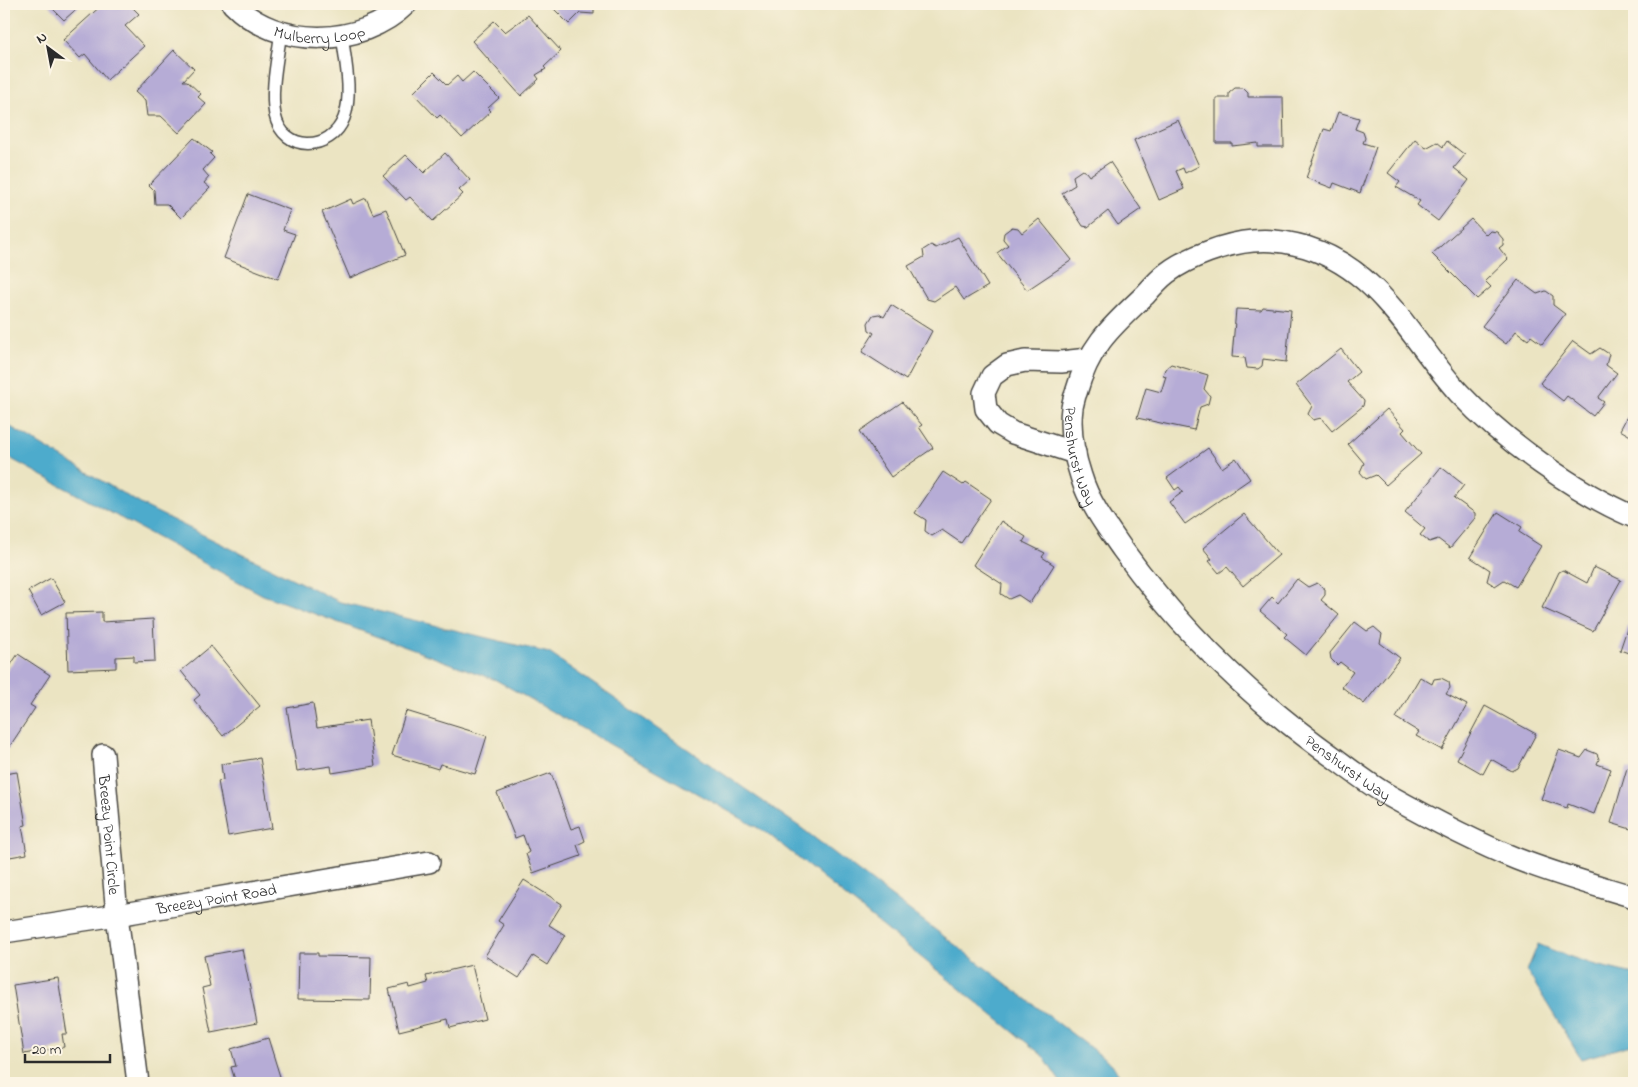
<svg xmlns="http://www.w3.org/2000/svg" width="1638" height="1087" font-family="'Indie Flower',sans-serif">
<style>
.water{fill:#4eabcc;stroke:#3c6b7c}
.building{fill:#b6acd6}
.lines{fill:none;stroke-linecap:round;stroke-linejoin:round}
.lane-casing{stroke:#484742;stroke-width:14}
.street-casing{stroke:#484742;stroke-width:24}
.lane{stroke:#fff;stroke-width:11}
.street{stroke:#fff;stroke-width:21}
.labels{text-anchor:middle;stroke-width:5;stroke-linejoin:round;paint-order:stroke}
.street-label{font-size:16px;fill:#2b2b2b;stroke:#fcf5e5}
</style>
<rect width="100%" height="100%" fill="#fcf5e5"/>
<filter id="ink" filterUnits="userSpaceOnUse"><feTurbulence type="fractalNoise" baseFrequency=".02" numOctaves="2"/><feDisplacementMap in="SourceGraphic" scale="10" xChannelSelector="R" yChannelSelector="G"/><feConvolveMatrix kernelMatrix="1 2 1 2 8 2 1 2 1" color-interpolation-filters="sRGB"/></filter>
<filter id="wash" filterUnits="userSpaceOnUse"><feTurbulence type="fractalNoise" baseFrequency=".0096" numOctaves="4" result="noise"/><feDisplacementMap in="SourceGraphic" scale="20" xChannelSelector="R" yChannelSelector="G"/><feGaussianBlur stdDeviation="1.12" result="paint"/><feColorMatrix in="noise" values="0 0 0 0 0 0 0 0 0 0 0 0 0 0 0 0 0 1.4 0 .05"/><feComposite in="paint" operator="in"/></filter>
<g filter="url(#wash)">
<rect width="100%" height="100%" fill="#ebe4c2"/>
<path class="water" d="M4 423 144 506 340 602 549 653 800 827 1112 1064 1124 1083H1061L1042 1055 767 833 496 680 263 595 4 455Z
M1538 944C1569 958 1601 967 1634 974V1044L1581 1059 1527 971Z"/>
<g id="blocks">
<path class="building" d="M48 4H82L64 20Z
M103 4H129L139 14 125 26 144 46 107 80 85 54 80 58 63 40Z
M549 4H594V14L580 13 569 24Z
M528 15 561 51 544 67 546 69 536 75 539 79 521 96 472 41 494 21 505 32Z
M174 50 194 69 183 81H187L201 94 198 97 206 104 179 133 161 116H147L145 101 135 92Z
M434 72 447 85 457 76 462 82 473 72 499 98 488 108 491 111 462 138 440 115 437 118 413 93Z
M1235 88H1243L1248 93V97H1283L1284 147H1258V143L1232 146V143H1216V98H1229V93Z
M1338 112 1359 118 1355 129 1363 132 1365 138 1363 143 1376 147 1360 193 1334 183 1332 188 1306 178 1324 129 1331 131Z
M1178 120 1199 166 1185 173 1183 168 1176 171 1184 189 1159 200 1134 140Z
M194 138 212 152 210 154 214 158 203 170 209 177 204 183 210 188 181 218 167 204H155L154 190 149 185Z
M1415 139 1426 148 1437 142 1443 147 1447 141 1465 155 1454 168 1469 180 1438 221 1417 205 1420 201 1396 187 1400 182 1388 173Z
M445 153 470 180 459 190 463 194 433 221 410 197 406 200 383 176 406 155 424 173Z
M1110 162 1141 209 1118 225 1108 211 1088 227 1083 226 1062 193 1075 185 1073 176 1082 170 1086 172 1089 176Z
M248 194 290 210 283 230 295 234 278 279 224 258Z
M366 198 373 214 386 209 405 255 350 278 322 212 351 199 353 204Z
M1039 219 1072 260 1027 290 997 253 1008 245 1003 239 1004 233 1012 227 1018 228 1022 233Z
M1471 219 1486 235 1490 231 1497 232 1503 239V245L1499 248 1508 259 1485 281 1491 287 1477 299 1432 254Z
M958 237 988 286 964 300 955 287 934 301 927 299 908 266 924 257 923 250 931 245 936 248Z
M1518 280 1537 294 1546 291 1553 296V305L1565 314 1542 344 1531 336 1528 340 1516 331 1506 344 1482 326Z
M891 305 932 331 906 380 862 352 874 333 869 330 868 323 873 315 879 314 884 317Z
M1263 307 1291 310 1286 362 1263 359 1262 366 1258 369 1247 368 1245 358 1232 357 1236 309 1261 310Z
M1573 341 1591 354 1600 348 1609 354 1606 365 1617 373 1598 398 1604 402 1593 416 1567 396 1563 401 1540 383Z
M1341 349 1359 372 1347 382 1364 401 1363 406 1332 431 1321 418 1313 420 1308 414 1312 406 1296 385Z
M1171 364 1208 375 1204 389 1210 396 1208 404 1200 407 1194 430 1137 418 1146 388 1161 392 1166 376 1163 375 1165 369Z
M902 402 922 425 919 427 933 448 891 477 860 431Z
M1634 404V438L1620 430Z
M1387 409 1405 429 1402 432 1421 454 1386 485 1376 475 1366 479 1360 472 1364 463 1348 444Z
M1208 448 1222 468 1236 458 1250 479 1185 524 1169 502 1183 492 1179 487 1175 490 1167 478Z
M1441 467 1464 485 1454 498 1475 513V518L1450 548 1438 539 1429 542 1420 535 1425 529 1405 512Z
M943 472 963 485 966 482 991 499 961 543 942 530 932 536 925 531 926 520 915 513Z
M1498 512 1522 527 1519 532 1541 546 1516 587 1504 580 1495 586 1487 581 1490 570 1470 557Z
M1244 514 1279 555 1243 586 1227 567 1219 573 1209 561 1212 559 1203 548Z
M1001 521 1026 537 1023 542 1045 553 1042 557 1054 565 1030 603 1018 595 1009 599 1001 594 1002 584 973 565Z
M1594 567 1621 580 1593 631 1542 608 1559 572 1563 570 1587 583Z
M51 578 65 602 41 615 28 591Z
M1297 579 1308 587 1317 583 1325 589V595L1321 600 1339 615 1306 655 1284 637 1287 634 1260 611 1272 597 1278 603Z
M1634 608V655L1620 650Z
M102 612V622L153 619 155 661 134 662V656L116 657V668L68 670 66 613Z
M1355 622 1367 631 1374 627 1382 634 1380 643 1400 658 1364 704 1342 687 1353 672 1340 662 1337 665 1331 659 1330 653Z
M211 646 260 706 223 736 194 700 200 695 181 671Z
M18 654 50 675 30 705 35 708 8 749 4 746V675Z
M1420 677 1432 684 1434 679 1441 678 1449 682 1450 688 1446 694 1467 705 1442 750 1416 736 1419 732 1396 718Z
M313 703 317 728 368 720 375 766 332 773 331 766 297 771 287 708Z
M1485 706 1536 734 1518 768 1512 771 1491 759 1483 774 1457 759Z
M406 711 487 736 475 774 440 764 438 769 392 755Z
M1559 750 1581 758 1587 750 1597 754 1599 759 1597 764 1611 769 1594 814 1568 804 1567 808 1541 799Z
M260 758 272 828 228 836 218 781 223 780 221 764Z
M1627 768 1634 770V830L1611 823Z
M17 772 26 825 22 826 27 854 4 858V774Z
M551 773 571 829 580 826 585 841 577 845 581 856 533 873 526 854 529 852 523 835 515 838 497 793Z
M524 880 562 904 549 925 565 935 547 965 533 956 519 978 485 956 504 925 498 921Z
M242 949 257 1023 211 1032 202 988 210 986 204 956Z
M299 953H318V956L371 957 370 1000 298 999Z
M472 965 485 1019 450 1028 448 1019 399 1031 389 989 409 984 410 988 428 983 426 976Z
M58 978 67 1034H62L64 1047 24 1054 13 985Z
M268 1038 282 1083H236L231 1067 236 1066 231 1049Z"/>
</g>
</g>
<g filter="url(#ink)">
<use href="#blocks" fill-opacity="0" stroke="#484742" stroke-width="1"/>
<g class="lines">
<defs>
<path id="lane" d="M281 31C278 56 270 90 275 115 283 153 331 152 344 118 353 95 345 59 342 35"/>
<g id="street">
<path id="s1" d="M233 4C277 49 361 48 406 4"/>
<path d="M1075 453 1013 433 998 424 986 409 984 393 992 376 1007 365 1025 361 1061 362 1088 359"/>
<path id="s2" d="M1634 517C1575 492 1503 440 1459 393 1410 339 1382 271 1306 247 1289 242 1271 239 1253 241 1227 243 1188 257 1167 273 1159 279 1152 287 1145 295 1111 327 1089 346 1076 393 1075 394 1072 407 1072 408 1069 430 1074 455 1081 476 1089 503 1107 527 1123 550 1181 630 1255 702 1336 759 1352 771 1369 784 1386 794 1429 818 1472 841 1517 859 1555 874 1595 885 1634 897"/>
<path id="s3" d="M103 755 117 915 138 1083"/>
<path id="s4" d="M4 932 117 915 429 862"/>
</g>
</defs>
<use href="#lane" class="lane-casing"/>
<use href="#street" class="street-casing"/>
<use href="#lane" class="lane"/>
<use href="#street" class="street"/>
</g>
</g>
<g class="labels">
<g class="street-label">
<text dy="6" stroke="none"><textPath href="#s1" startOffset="95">Mulberry Loop</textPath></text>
<text dy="6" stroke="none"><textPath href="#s2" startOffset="795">Penshurst Way</textPath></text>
<text dy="6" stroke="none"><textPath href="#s2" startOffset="1215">Penshurst Way</textPath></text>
<text dy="6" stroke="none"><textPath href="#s3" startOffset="80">Breezy Point Circle</textPath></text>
<text dy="6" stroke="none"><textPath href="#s4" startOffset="215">Breezy Point Road</textPath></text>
</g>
</g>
<rect width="1638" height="1087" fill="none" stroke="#fcf5e5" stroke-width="20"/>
<g transform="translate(48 48) rotate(328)" stroke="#fcf5e5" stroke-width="4" paint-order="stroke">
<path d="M0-4L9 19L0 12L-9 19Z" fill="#2b2b2b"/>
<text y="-8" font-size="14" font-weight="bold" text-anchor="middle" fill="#2b2b2b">N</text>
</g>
<path d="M25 1054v8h85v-8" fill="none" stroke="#2b2b2b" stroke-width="2.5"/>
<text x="32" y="1054" font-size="15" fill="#2b2b2b" stroke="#fcf5e5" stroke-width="4" paint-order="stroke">20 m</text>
</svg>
